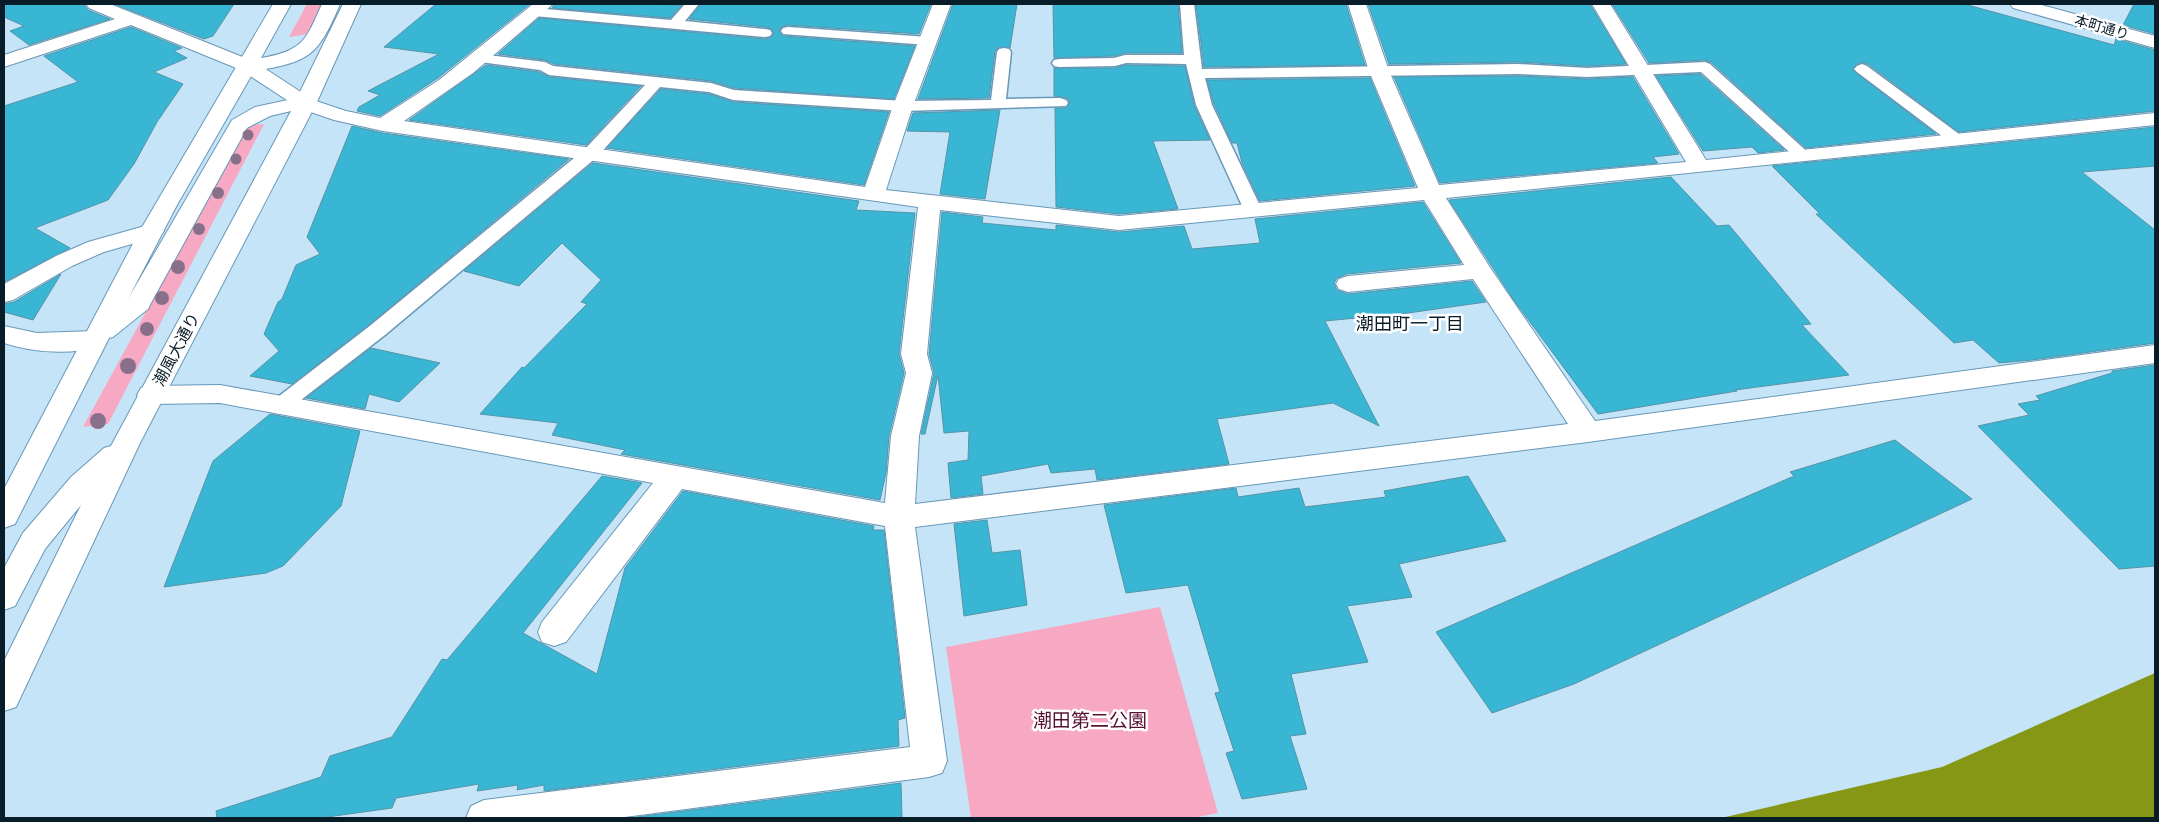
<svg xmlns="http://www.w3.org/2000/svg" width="2159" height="822" font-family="'DM Sans','Noto Sans JP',sans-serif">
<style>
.green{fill:#f7a9c3}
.water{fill:#869715}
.building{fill:#39b6d4;stroke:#5494a6}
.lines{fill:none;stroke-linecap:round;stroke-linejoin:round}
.service-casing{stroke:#6798b8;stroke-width:3}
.minor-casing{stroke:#6798b8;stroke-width:2}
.tertiary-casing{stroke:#6798b8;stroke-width:2}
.service{fill:#fff;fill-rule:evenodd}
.minor{fill:#fff;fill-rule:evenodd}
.tertiary{fill:#fff;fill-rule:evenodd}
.tree{fill:#88708a}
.labels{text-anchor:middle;stroke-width:5;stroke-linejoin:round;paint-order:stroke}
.far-street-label{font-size:14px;fill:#091d29;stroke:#fff}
.street-label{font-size:16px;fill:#091d29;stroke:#fff}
.neighbourhood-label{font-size:18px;fill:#091d29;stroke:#fff}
.near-park-label{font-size:19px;fill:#561130;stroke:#fff}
</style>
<rect width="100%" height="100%" fill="#c6e4f8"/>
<path class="green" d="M307 4H324L308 34 289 37Z
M264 124 108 424 83 427 248 125Z
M1160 607 1218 813 1193 818H971L946 647Z"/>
<path class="water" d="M2155 673V818H1721L1942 767Z"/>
<path class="building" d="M4 4H84L88 10 110 19 29 45 10 31 24 26 4 17Z
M114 4H234L213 36 204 39Z
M436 4H530L438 78 380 116 357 111 359 107 380 95 368 91 439 54 384 47Z
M555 4H642L682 5 670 18 552 8Z
M701 4H931L919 34 788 25 783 26 779 30 783 36 915 46 894 99 734 88 711 81 554 64 545 60 498 54 539 18 765 39 770 38 774 34 772 29 765 27 689 19Z
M953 4H1017L1010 48 999 47 995 51 989 98 918 99Z
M1053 4H1178L1182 53H1125L1114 56 1054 58Z
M1196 4H1346L1365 65 1204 67Z
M1368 4H1590L1626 64 1587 66 1518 62 1389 64Z
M1612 4H1964L2114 45 2116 39 2155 50V111L1959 132 1868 64 1861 62 1853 68 1856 73 1936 134 1806 148 1711 62 1705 60 1649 63Z
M2134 4H2155V34L2123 25Z
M131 27 182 48 174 51 187 58 154 72 183 84 157 122 134 164 108 200 35 228 70 248 4 282V106L78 82 44 56Z
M486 65 539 72 549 77 641 86 586 145 409 120Z
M1126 65 1185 66 1194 105 1210 140 1153 141 1178 209 1119 214 1056 207 1055 108H1066L1070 102 1067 98 1054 96V68H1115Z
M1700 74 1784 150 1758 153 1752 147 1703 151 1656 76Z
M1518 76 1587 79 1633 77 1679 154 1653 157 1658 163 1440 183 1394 77Z
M1370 78 1415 186 1260 201 1242 163 1237 143H1232L1214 104 1207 80Z
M661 89 709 94 733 102 889 112 864 185 607 148Z
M1000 110 985 199 940 194 950 132 907 131 913 113Z
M352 126 383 133 569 159 370 324 292 384 250 376 279 351 264 334 278 302 282 299 296 265 320 254 307 237Z
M2155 127V166L2082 172 2155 230V343L2032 360 1999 363 1973 340 1954 343 1816 214H1820L1772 166Z
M593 163 859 201 856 210 915 213 899 354 904 373 889 436 886 473 880 500 621 454 625 450 552 435 558 423 480 414 522 367 524 368 587 304 581 302 601 280 562 243 519 286 464 271Z
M1671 177 1717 226 1729 225 1811 324 1802 325 1849 375 1735 390 1737 391 1598 414 1513 299 1449 200Z
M1423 202 1461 263 1347 274 1337 278 1334 283 1337 290 1348 294 1472 281 1486 302 1408 313 1325 321 1379 426 1333 403 1217 419 1229 464 1097 480 1095 469 1051 473 1048 464 981 476 983 494 951 498 948 463 968 460 969 431 944 433 938 375 925 434H921L934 373 929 354 942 212 983 217 982 223 1056 230V225L1119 232 1184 226 1192 249 1260 243 1255 219Z
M61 274 33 320 4 312V304L14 302Z
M371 348 440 363 399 402 369 394 365 409 306 398Z
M2155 365V566L2119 569 1978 426 2029 415 2018 404 2040 400 2036 396 2112 373V371Z
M270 414 360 431 341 506 283 566 266 573 164 587 213 461Z
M1895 440 1972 499 1574 684 1492 713 1436 632 1794 476 1790 472Z
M602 476 642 483 523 633 597 674 625 568 683 491 874 526 873 530H884L905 718 898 720 899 746 544 791V785L517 790 518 785 477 791 479 784 396 798 392 808 320 818H217L216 811 321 777 330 756 392 737 442 659 447 660Z
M1468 476 1506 541 1399 564 1412 597 1347 606 1368 662 1291 674 1306 734 1290 736 1307 789 1242 799 1226 753 1234 751 1215 693 1220 692 1188 585 1126 593 1104 505 1236 488 1238 497 1299 488 1305 507 1386 497 1384 491Z
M987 520 992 553 1020 550 1027 605 964 616 954 524Z
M901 783 902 818H629Z"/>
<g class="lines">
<defs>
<path id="service" d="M685 4H699L685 21 765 29 770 30 772 33 770 36 765 37 534 16 527 12 534 8 671 20Z
M1180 4H1194L1202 69 1518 64 1587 68 1705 62 1710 64 1812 156 1810 160H1798L1701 72 1587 77 1518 74 1205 78 1212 105 1262 210 1259 214 1253 215 1247 214 1244 210 1196 105 1186 64 1126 63 1115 66 1059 67 1054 66 1052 63 1054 60 1059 59 1114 58 1125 55H1184Z
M788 27 928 37 933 38 935 41 933 44 928 45 783 34 781 31 783 28Z
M1004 48 1009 49 1011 52 1006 99 1060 98 1066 100 1068 103 1066 106 903 111 733 100 709 92 660 87 597 157 385 335 288 410 281 412 274 410 270 405 274 400 371 325 585 149 645 85 549 75 540 70 480 62 475 61 473 58 475 55 480 54 545 62 553 66 711 83 734 90 903 101 991 100 997 52 999 49Z
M1862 64 1867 66 1963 137 1965 140 1963 143H1951L1857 72 1854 69 1857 66Z"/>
<path id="minor" d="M86 4H110L255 62 313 100 346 111 380 118 439 80 533 4H553L473 73 404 121 865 187 893 106 933 4H951L913 106 886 190 1119 216 1418 188 1369 71 1348 4H1366L1389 71 1439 185 1686 162 1592 4H1610L1706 160 2155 113V125L1446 198 1491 269 1595 421 2155 345V363L1588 442 915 527 947 761 942 773 929 777 617 818H466L471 806 484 800 910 747 885 526 682 489 566 642 554 646 542 642 538 632 542 622 653 483 220 403 151 404 141 402 137 395 141 388 151 386 220 385 885 503 891 436 906 373 901 354 918 207 383 131 334 120 299 108 241 70 131 25 4 67V55L115 19 89 8ZM1424 200 1464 265 1348 276 1339 279 1336 284 1339 289 1348 292 1473 279 1568 424 915 504 919 436 932 373 927 354 940 210 1119 230Z
M152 224 160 226 164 231 160 236 104 252 72 266 13 300 4 302V284L56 256 88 242Z
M4 326 37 333 94 331 103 334 107 340 103 346C71 355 35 353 4 343Z"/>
<path id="tertiary" d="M273 4H291L261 58C303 51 306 40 322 4H340C318 56 310 62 254 71L177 205 128 299 232 120 255 107 297 98 343 4H361L316 104 140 443 16 707 4 711V661L81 505 45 549 15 606 4 610V568L23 533 71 477 104 448 111 446 291 111 270 116 247 128 151 303 148 309 113 337 109 338 15 524 4 528V489L138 234Z
M2010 4H2038L2155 36V48L2013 8Z"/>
</defs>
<use href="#service" class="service-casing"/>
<use href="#minor" class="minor-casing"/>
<use href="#tertiary" class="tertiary-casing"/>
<use href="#service" class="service"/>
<use href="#minor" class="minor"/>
<use href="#tertiary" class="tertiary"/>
</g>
<g class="tree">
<circle cx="248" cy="135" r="5.5"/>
<circle cx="236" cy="159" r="5.5"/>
<circle cx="218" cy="193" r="6"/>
<circle cx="199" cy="229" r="6"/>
<circle cx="178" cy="267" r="7"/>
<circle cx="162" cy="298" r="7"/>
<circle cx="147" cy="329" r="7"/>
<circle cx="128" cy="366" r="8"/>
<circle cx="98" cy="421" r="8"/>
</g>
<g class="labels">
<g class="far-street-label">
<text transform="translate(2102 27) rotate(16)" y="5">本町通り</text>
</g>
<g class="street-label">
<text transform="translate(176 349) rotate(-62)" y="6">潮風大通り</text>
</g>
<g class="neighbourhood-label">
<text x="1410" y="330">潮田町一丁目</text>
</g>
<g class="near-park-label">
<text x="1090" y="727">潮田第二公園</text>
</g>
</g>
<rect width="2159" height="822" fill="none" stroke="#091d29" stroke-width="10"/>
</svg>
